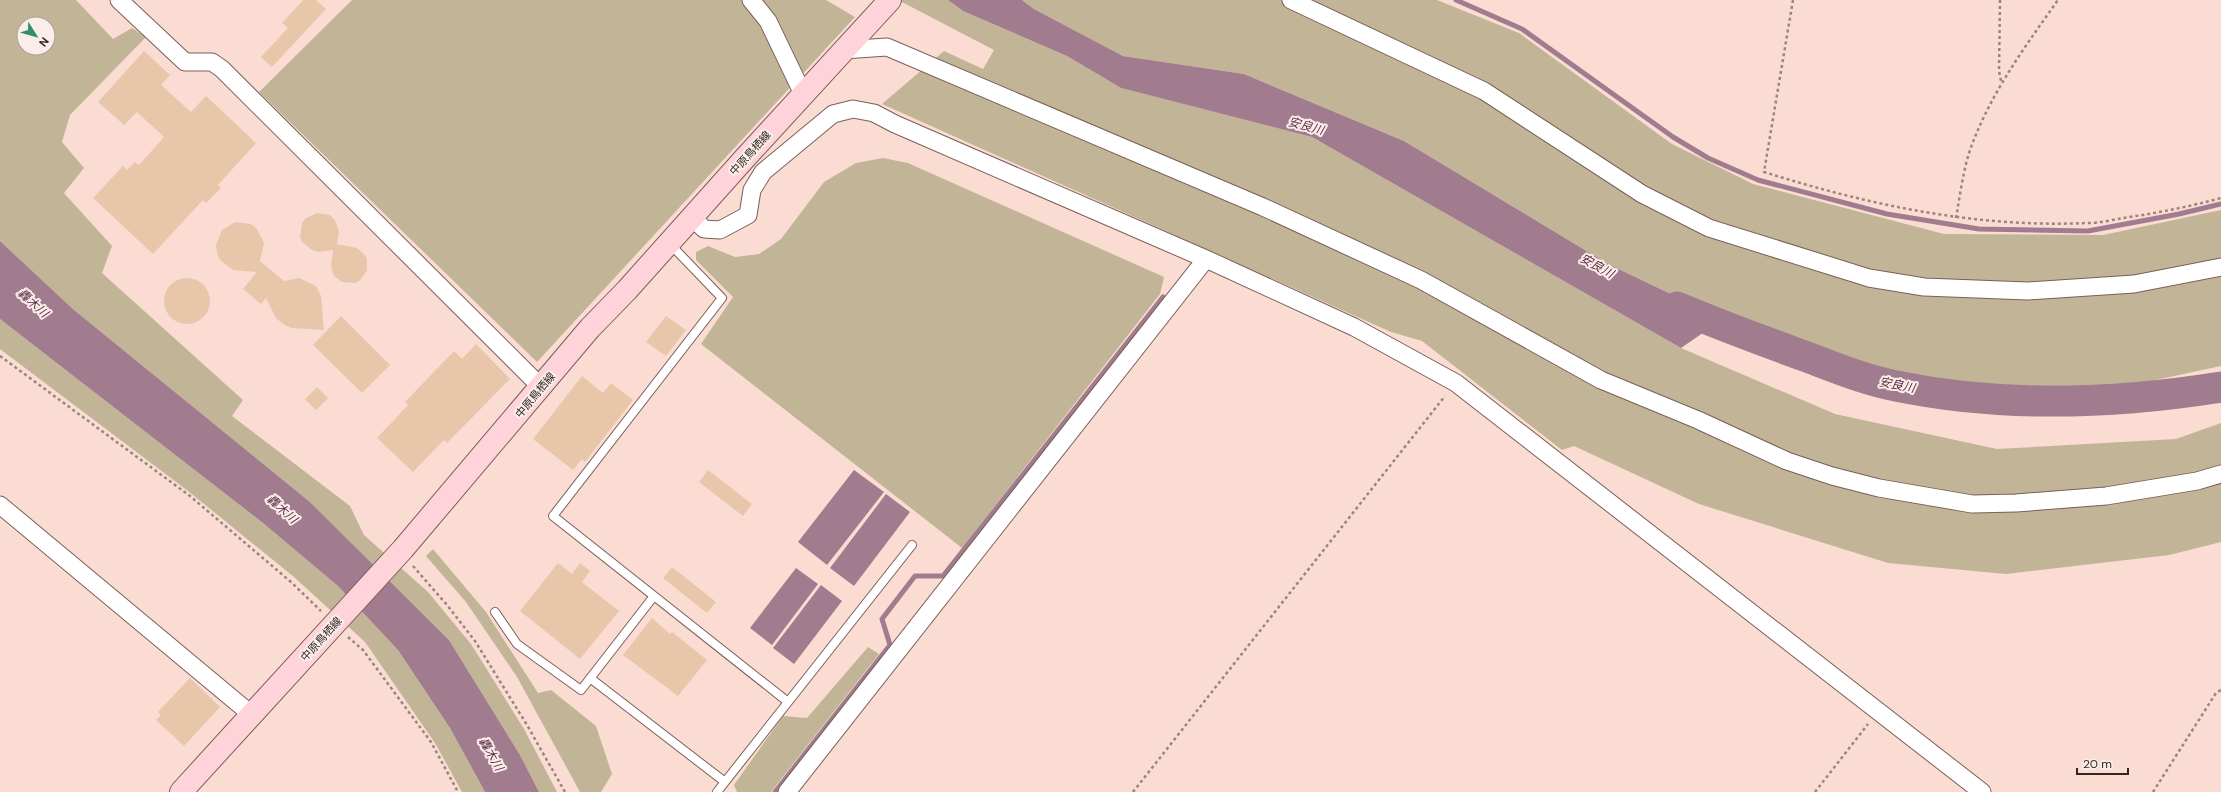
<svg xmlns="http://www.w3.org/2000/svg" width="2221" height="792" font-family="'DM Sans','Noto Sans JP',sans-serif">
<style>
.green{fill:#c2b597;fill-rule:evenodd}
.water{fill:#a17b8e}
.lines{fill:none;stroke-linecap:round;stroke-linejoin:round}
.stream{stroke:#a17b8e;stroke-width:5}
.river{stroke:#a17b8e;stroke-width:31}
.building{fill:#e8c6aa}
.service-casing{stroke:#7a5f58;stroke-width:10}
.minor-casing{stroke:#7a5f58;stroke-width:19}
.secondary-casing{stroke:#7a5f58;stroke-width:24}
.path{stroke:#9a857e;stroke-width:2.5;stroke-dasharray:3 3;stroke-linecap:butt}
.service{stroke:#fff;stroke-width:8}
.minor{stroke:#fff;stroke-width:17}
.secondary{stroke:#fed3da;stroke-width:22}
.labels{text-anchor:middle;stroke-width:4;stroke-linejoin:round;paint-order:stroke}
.street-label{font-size:11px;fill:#322623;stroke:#fbeeea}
.water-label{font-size:12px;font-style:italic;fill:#5d2946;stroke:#fbeeea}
</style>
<rect width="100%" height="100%" fill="#fbdcd3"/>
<path class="green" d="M0 0H76L113 39 132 28 146 37 70 115 62 142 84 168 64 193 112 246 102 273 243 400 232 416 350 506 364 535 428 592 471 644 524 729 557 792H539L520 755 449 640 310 502 74 310 0 241ZM24 24H48V48H24Z
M352 0H826L855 17 537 362 259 92Z
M898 0H948L963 11 1067 56 1121 88 1312 137 1681 348 1835 414 1997 449 2176 439 2221 423V542L2169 555 2006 574 1888 563 1699 504 1574 446 1562 450 1422 341 1391 332 882 104 944 51 983 69 994 50Z
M1022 0H1437L1519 33 1672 144 1753 184 1944 234 2103 235 2221 210V366L2095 393 1882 375 1723 319 1608 264 1404 141 1244 74 1123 56 1034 9Z
M883 158 908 163 1164 277 1160 294 962 548 701 344 733 297 696 260V252L708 246 735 257 759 254 781 239 824 182 856 163Z
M0 319 263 523 338 586 398 650 450 728 485 792H462L435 743 365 642 294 577 188 491 0 349Z
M433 549 486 612 538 693 551 690 596 726 612 774 601 792H580L517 677 466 602 426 556Z
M868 647 879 654 771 792H737L734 785 783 716 807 718Z"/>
<path class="water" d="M948 0H1022L1034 9 1123 56 1244 74 1404 141 1608 264 1723 319 1681 348 1312 137 1121 88 1067 56 963 11Z
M0 241 74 310 310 502 449 640 520 755 539 792H485L450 728 398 650 338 586 263 523 0 319Z
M854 470 884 492 827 565 798 542Z
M886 494 910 512 854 586 830 568Z
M796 568 818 584 772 645 750 628Z
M821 585 842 601 794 664 773 648Z"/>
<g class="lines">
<path class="stream" d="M1456 0 1522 29 1673 137 1708 158 1758 180 1887 214 1979 229 2088 231 2179 214 2221 204
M775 792 890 645 882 619 915 576H943L1163 297"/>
<path class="river" d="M1677 307C1720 325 1763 341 1807 357 1836 368 1865 380 1896 386 2003 408 2114 404 2221 387"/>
</g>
<path class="building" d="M303 0H316L326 9 272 67 261 57 288 28 282 23Z
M144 51 170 75 161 85 191 112 206 96 256 143 218 185 221 188 206 203 203 200 153 254 93 198 123 166 127 170 135 162 139 165 164 137 137 112 124 125 98 102Z
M317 213 330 215 335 220 339 232 337 244 357 248 365 255 367 260V271L360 280 355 283 342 282 334 276 331 267 333 250 318 252 312 250 302 242 300 236 302 223 306 218Z
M235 222 251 224 257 229 264 243 260 261 284 281 299 278 316 286 321 296 324 330 291 328 283 324 276 318 266 298 261 304 243 289 257 272 233 270 220 260 217 253 216 245 222 230Z
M164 301a23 23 0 1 1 46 0a23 23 0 1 1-46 0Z
M341 316 390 365 362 393 313 345Z
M666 316 686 330 666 356 646 342Z
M476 344 510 379 447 443 444 440 413 472 377 438 408 405 405 402 454 351 462 359Z
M582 376 603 393 611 383 633 400 585 462 582 459 573 470 533 439Z
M317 387 328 398 316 410 305 399Z
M708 470 752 504 743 516 699 482Z
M558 563 572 574 580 563 590 571 582 582 619 611 580 659 520 611Z
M672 567 716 602 707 613 663 578Z
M652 618 670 634 672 632 707 660 678 696 623 655Z
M190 678 220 707 184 746 156 720 161 715 158 712Z"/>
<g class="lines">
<defs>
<path id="service" d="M670 244 722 298 553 516 788 702
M495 612 517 644 581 690 654 596
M590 678 725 782
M717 792 912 545"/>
<path id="minor" d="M119 0 185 62H212L222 69 542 388
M751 0 768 21 803 94
M1291 0 1484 91 1642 194 1709 228 1869 278 1924 287 2028 291 2134 284 2221 267
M843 50 887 47 1263 207 1421 280 1601 380 1698 420 1787 461 1832 476 1879 488 1972 504 2016 503 2106 496 2197 481 2221 474
M692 217 704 229 720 230 748 215 752 190 763 172 833 114 853 109 874 113 895 124 1206 259 1354 327 1456 383 1982 792
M0 505 252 715
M787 792 1206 259"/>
<path id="secondary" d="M181 792 403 549 590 328 627 290 745 158 890 0"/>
</defs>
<use href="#service" class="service-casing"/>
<use href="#minor" class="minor-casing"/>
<use href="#secondary" class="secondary-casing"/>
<path class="path" d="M1793 0 1764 172C1869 205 1976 228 2087 223 2099 223 2112 220 2123 218 2157 213 2188 207 2221 198
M2000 0 1999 71 2001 81
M1956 218C1960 196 1963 171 1970 150 1990 94 2024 48 2058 0
M0 356 190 496 291 582 321 611
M413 566 447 605 475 641 527 725 565 792
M348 637 363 650 431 742 458 792
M1133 792 1445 396
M1815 792 1868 724
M2153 792 2216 693 2221 690"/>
<use href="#service" class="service"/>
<use href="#minor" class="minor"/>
<use href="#secondary" class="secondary"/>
</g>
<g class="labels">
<g class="street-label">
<text transform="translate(750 153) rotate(-48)" y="4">中原鳥栖線</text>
<text transform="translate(535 395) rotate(-50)" y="4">中原鳥栖線</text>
<text transform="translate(321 639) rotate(-48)" y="4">中原鳥栖線</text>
</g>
<g class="water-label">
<text transform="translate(1306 126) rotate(15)" y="4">安良川</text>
<text transform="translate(1597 266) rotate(29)" y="4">安良川</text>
<text transform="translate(33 303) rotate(42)" y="4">轟木川</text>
<text transform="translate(1897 385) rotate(11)" y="4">安良川</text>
<text transform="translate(282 509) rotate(42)" y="4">轟木川</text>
<text transform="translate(491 754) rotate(60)" y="4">轟木川</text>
</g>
</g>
<g transform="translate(36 36) rotate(127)"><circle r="19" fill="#fbeeea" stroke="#ab9e9a"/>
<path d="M0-3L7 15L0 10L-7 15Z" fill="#2f8f68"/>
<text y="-6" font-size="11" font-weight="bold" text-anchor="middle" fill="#322623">N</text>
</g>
<path d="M2077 768v6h51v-6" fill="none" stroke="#322623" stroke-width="2"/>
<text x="2083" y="768" font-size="12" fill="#322623" stroke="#fbeeea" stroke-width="3" paint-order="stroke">20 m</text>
</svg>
